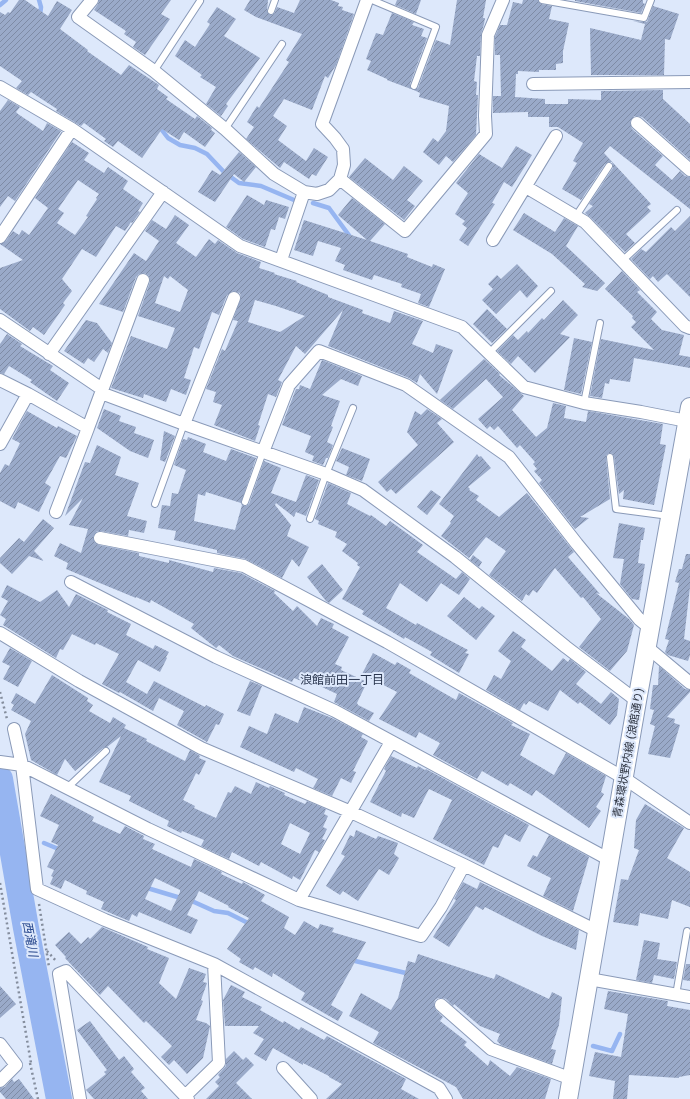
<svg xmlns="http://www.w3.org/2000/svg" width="690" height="1099" font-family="'Fira Sans','Noto Sans JP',sans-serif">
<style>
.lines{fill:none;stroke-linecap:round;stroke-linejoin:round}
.stream{stroke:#96b5f1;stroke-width:4.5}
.river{stroke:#96b5f1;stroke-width:26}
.building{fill:url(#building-hatch);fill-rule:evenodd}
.service-casing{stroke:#8a9ab8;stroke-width:8}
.minor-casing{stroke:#8a9ab8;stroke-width:14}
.primary-casing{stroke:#8a9ab8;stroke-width:20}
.path{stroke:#848d9d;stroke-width:2.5;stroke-dasharray:2 3;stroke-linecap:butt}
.service{stroke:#fff;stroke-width:6}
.minor{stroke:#fff;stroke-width:12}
.primary{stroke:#fff;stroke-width:18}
.labels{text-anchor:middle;stroke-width:4;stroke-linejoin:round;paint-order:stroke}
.street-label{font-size:11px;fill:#2d3340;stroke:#dde8fb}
.neighbourhood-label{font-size:12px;fill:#28344d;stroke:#dde8fb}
.water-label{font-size:12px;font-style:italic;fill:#26468c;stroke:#dde8fb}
</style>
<defs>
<pattern id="building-hatch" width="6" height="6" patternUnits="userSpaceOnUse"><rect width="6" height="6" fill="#9aaac9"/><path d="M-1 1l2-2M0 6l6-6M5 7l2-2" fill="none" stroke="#7e8ba5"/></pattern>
</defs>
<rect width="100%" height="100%" fill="#dde8fb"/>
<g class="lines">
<path class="stream" d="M39 0 41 7 40 16
M0 5 6 0
M158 125 168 138 180 145 195 148 207 154 224 172 239 183 261 186 294 200
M313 203 329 208 351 238
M44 843 61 850
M12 848 22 845
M144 887 194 902 214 911 228 913 252 925
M351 960 410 974
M593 1046 612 1051 620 1034"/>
<path class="river" d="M0 779 26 928 59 1099"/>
</g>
<path class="building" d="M19 0H25L48 16 57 1 72 10 60 29 88 50 87 51 121 75 129 65 159 85 157 89 168 97 166 99 195 119 197 116 212 128 211 130 215 133 205 147 184 132 179 140 162 129 142 158 118 141 113 147 104 141 106 139 84 123 81 126 56 111 57 109 31 92 28 95 16 88 22 81 0 66V12L5 15 8 12 10 13Z
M99 0H171L161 14 170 19 145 55 133 47 136 42 124 34 126 31 94 10 98 4Z
M250 0H268L267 11 270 15 274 14 277 7 294 13 300 0H331L339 3 338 6 343 7 342 10 354 14 336 65 328 78 325 76 312 110 284 99 273 116 287 126 278 140 306 161 314 148 328 157 316 176 312 174 309 179 284 162 280 168 246 139 254 127 247 122 257 106 259 108 289 62 286 60 302 34 256 17 244 10Z
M397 0H421L416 14 395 5Z
M457 0H486L483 18H485L484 24 481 34 480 56H477L474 81 477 82 476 95H478L476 135 453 162 446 156 439 165 423 152 433 138 438 142 446 131 449 106 419 97 420 93 414 90 418 88 436 40 450 45Z
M523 0H538L541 4 552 6 549 19 569 23 563 51V63L556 64V70H539V72L518 71V74H516L515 97 545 99V104H568V99L601 100V91L663 90V99L690 124V160L642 117 638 116H634L630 122 632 129 663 156 655 165 672 180 680 171 685 176 690 177V209L610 146 604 153 651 204 647 207 651 211 626 234 635 243 625 252 590 217 585 213 593 206 589 204 613 168V166L612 162H609L605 164 581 200 562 189 577 163 573 161 583 143 558 127H549V117H528V112L493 113V96H501L500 55H495V37L500 25H507L513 2 522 4Z
M575 0H643V3L645 4 641 13 575 1Z
M653 6 679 14 670 40 665 39 664 75H591L590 28 641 40 645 24 633 21 643 22H647Z
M217 7 236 19 224 36 260 58 226 104 228 106 221 116 206 104 216 87 200 77 202 75 175 56 185 40 195 47 210 24 207 22Z
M392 13 414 22 412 25 424 29 421 36 427 38 410 84 411 89 387 80V79L367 70 371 61 366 59 376 33 383 35Z
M8 100 20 107 16 112 18 114 43 131 47 123 61 131 15 201 8 196 0 207V111Z
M72 142 89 153 84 160 104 173 108 167 128 181 123 189 143 203 138 211 140 212 132 223 131 222 125 231 116 226 96 257 82 249 62 279 72 291 63 303 65 305 44 335 33 327 30 331 0 309V268L23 260 0 244 6 241 13 231 19 235 22 230 29 235 48 208 35 198ZM78 180 99 194 96 198 97 199 86 216 88 217 75 235 57 223 64 213 58 209Z
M516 146 532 155 512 187 504 182 492 203 495 204 468 246 459 240 467 228 462 224 465 221 455 214 468 193 456 183 479 154 502 168Z
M239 152 256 167 244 182 234 174 215 202 198 192 212 170 220 175Z
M365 158 393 180 404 166 423 181 407 200 415 206 404 220 349 177Z
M247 195 264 205 266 200 289 207 285 219 279 217 275 230 271 229 265 247 243 239 226 227Z
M352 198 385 224 370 241 408 254 407 257 432 267 433 264 445 269 429 307 418 303 421 294 401 287 402 284 374 275 372 280 343 270 345 265 335 261 341 248 318 241 313 256 294 250 304 220 367 240 338 215Z
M524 213 555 232 564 218 578 226 566 246 605 283 597 291 582 287 585 284 552 254 513 230Z
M175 215 189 225 176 243 196 257 209 239 215 244 218 240 237 253 261 262 259 268 275 273 274 274 297 281 296 282 328 295V297L363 310 362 313 390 323 394 311 423 321 412 344 433 353 436 344 453 350 437 394 420 374 417 383 409 378 328 346 343 310 305 354 296 346 278 380 282 382 276 397 268 394 258 425 260 426 255 441 214 425 222 405 213 402 216 392 206 389 222 349 225 351 238 321 233 320 241 297 240 293 233 291 227 295 219 315 212 312 199 349 194 347 184 378 191 380 186 395 171 389 166 402 144 394 143 398 111 388 131 336 167 349 175 328 138 316 150 282 149 276 145 273 139 274 136 277 123 312 99 304 134 253 146 261 159 241 145 231 152 220 166 229ZM164 276 168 279 170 276 188 290 180 312 155 303ZM255 300 276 306 305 316 280 332 248 322Z
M690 216V297L667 274 658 282 653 276 650 279 631 259 641 249 646 252 671 227 675 231Z
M517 264 538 286 527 298 520 290 496 314 482 300 493 289 488 284 497 275 501 279Z
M622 271 640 290 637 292 657 312 651 319 662 330 684 335 679 355 690 357V368L634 358 630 382 610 379 609 384 605 383 602 398 590 396 601 339 654 350 631 327 636 322 632 318 633 316 605 289Z
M563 300 578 315 560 334 570 337 535 373 518 356 511 364 497 351 513 335 518 340 527 331 528 333 542 318 544 320Z
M487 309 507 329 492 343 473 324Z
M86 320 97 323 112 343 108 353 103 349 94 362 88 358 84 364 64 351Z
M7 334 22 344 20 346 53 366 50 370 69 383 57 401 30 382 32 380 9 366 4 374 0 373V344Z
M574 338 592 342 581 394 564 390Z
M484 359 500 374 499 375 524 396 512 410 536 437 547 428 553 403 566 406 564 418 586 422 588 411 663 424 660 444 666 445 654 505 623 499 624 490 619 494 614 456 612 453H609L606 455V458L610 499 580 517 589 518 575 529 539 483 542 480 534 471 537 469 533 464 535 462 520 445 517 448 498 426 494 430 490 426 487 429 478 419 503 397 486 379 453 409 440 400Z
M322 360 362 376 358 386 341 379 322 395 340 401 331 426 333 427 327 442 333 445 328 458H326L323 465 312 461 314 456 305 452 311 436 282 425 296 389H299L300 385 310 389Z
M104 409 121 416 119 421 136 427 134 433 154 440 148 458 130 451 97 428Z
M427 409 442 419 437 423 454 442 396 494 391 489 387 492 378 482 418 445 407 432 415 411 421 415Z
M27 411 57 428 58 426 77 436 66 458 60 456 45 483 51 487 39 512 18 502 15 509 0 501V473L5 464 9 466 20 443 12 439Z
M164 431 175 436 165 462 160 460Z
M188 437 206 444 203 452 226 461 231 449 256 458 241 503 206 492 205 496 198 494 194 521 235 530 242 505 246 506 249 504 264 461 281 468 271 493 296 502 306 475 319 480 306 516 296 512 294 517 276 503 275 505 291 525 287 536 309 547 299 567 292 559 282 578 246 559 217 553V550L174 540 176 531 158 528 162 505 170 506 172 493 178 494 186 470 174 465 183 439 187 440Z
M97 445 121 457 115 475 139 483 127 516 147 521 144 533 129 530 128 536 101 531H97L93 537 95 543 99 545 139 553V556L169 563V560L213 572 214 568 241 573 275 591 274 593 293 611 297 606 317 626 321 618 334 624 332 628 349 637 335 664 342 667 341 670 367 682 357 703 358 705 374 713 369 721 334 702 337 694 305 679 304 682 294 678 292 682 233 656 219 645 216 648 191 628 194 624 151 600 150 603 136 597V598L66 569 68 563 54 556 60 543 81 553 88 529 69 525 83 498 65 516 85 462 90 463Z
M342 448 370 459 362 481 346 475 349 467 336 461Z
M477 454 479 457 481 456 491 468 468 487 470 489 469 490 479 496 476 500 499 517 527 493 574 552 568 557 600 594 596 593 629 619 634 625 627 651 610 671 579 647 601 619 583 597 581 598 555 568 537 593 533 590 529 596 526 594 522 601 489 575 506 551 486 537 469 558 441 536 451 523 450 522 454 516 439 504Z
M328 483 351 493 347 504 370 516 371 515 386 526 390 521 423 545 417 552 456 579 462 572 470 579 459 595 441 583 427 602 400 583 386 608 416 625 417 623 468 650 465 653 469 654 459 673 430 655 432 652 405 637 404 639 362 614 364 611 342 599 360 567 357 565 358 563 342 551 347 544 335 537 337 532 318 524 319 521 315 519Z
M431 490 441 497 427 515 417 507Z
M43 519 54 528 34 551 44 561 29 556 12 574 0 563V558L19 538 24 542Z
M619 523 645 528 643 540H641L638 563 645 564 639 600 632 599 620 584 624 559 613 558Z
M686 554H690V587L684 639 690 641V655L688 661 668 655 665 652 669 640 665 639 679 583 675 582 679 569H682Z
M473 555 482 562 479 567 470 560Z
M322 564 343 590 329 603 326 601 307 577Z
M7 585 40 602 57 590 69 607 76 594 108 610 107 612 131 624 126 635 153 649 155 645 169 652 166 657 167 658 160 672 138 660 126 682 147 694 154 681 205 707 206 705 224 714 219 725 216 724 207 742 177 725 184 711 159 698 153 711 120 692 119 693 102 684 119 654 96 643 95 645 72 634 63 650 60 649 56 658 3 625 6 619 0 615 8 601 1 597Z
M464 597 479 609 482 606 495 616 476 640 447 616Z
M513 631 526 640 521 647 552 671 563 658 568 662 570 659 586 672 576 684 601 704 611 692 619 699 617 715 610 725 580 702 578 704 560 690 548 711 529 701 526 705 524 703 520 710 486 690 494 675 501 679 511 661 498 651Z
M10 648 32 661 18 687 3 679 10 666 2 662Z
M373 653 395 665 397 662 411 670 409 673 456 700 459 693 513 723 511 725 530 734 520 755 554 775 566 753 606 776 601 792 604 794 596 807 601 811 589 828 536 790 532 796 510 783 508 786 482 771 477 779 433 755 440 743 419 732 416 738 379 719 397 692 362 674Z
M659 666 685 689 690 690V692L667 717 675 719 674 723 680 725 670 758 648 754 655 726 650 724 654 710 650 709 653 685H658Z
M52 675 88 698 87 701 93 705 89 711 110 723 113 717 126 725 124 728 147 739 146 741 185 761 190 750 200 756 199 758 206 761 199 775 196 773 183 800 195 806 194 808 216 818 228 792 231 793 235 786 251 794 256 782 269 788 270 786 285 793 284 795 305 804 307 801 326 809 324 814 328 816 323 827 327 829 322 839 325 840 319 852 315 850 300 880 293 876 292 879 261 862 259 866 232 852 229 859 201 846 204 840 182 831 181 833 167 826 169 821 129 801 131 796 99 782 121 736 107 747 103 748 75 771 65 759 57 775 31 760 25 734 31 721 11 710 14 705 11 703 16 693 35 704ZM290 823 310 833 300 854 281 844Z
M250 681 262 686 250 716 237 711Z
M304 707 332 718 363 734 361 737 368 741 353 771 356 772 351 783 341 778 332 796 313 788 318 779 296 768 294 772 240 747 249 726 267 734 275 713 298 723Z
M391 756 417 768 418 766 425 770 426 769 529 825 520 842 505 834 498 848 493 846 484 865 433 839 452 800 429 789 414 818 402 813 401 817 370 802 386 771 384 769Z
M51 794 94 817 92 821 120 834 125 826 144 836 143 839 155 844 152 849 191 867 194 859 222 872 221 874 242 884 243 882 265 895 261 901 289 917 284 928 295 935 304 921 318 929 320 924 334 928 332 932 366 942 331 1005 343 1012 338 1021 301 1000 305 993 273 973 272 977 255 967 253 970 239 962 241 959 227 949 249 918 228 907 229 906 199 891 187 915 198 920 191 934 139 912 137 917 132 914 129 921 101 909 104 902 86 894 87 891 65 880 61 889 50 884 53 877 51 876 54 870 47 867 58 845 51 842 59 825 40 816ZM155 878 180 890V892L171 911 145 899Z
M645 804 684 828 667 858 690 872V907L672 900 668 919 640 913 638 926 613 922 621 879 628 880 639 850 634 848 636 820Z
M356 830 376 839 378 836 398 843 394 854 399 858 389 875 379 869 358 901 343 891 340 895 326 886 345 856 341 854 350 835 354 837Z
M549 835 589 857 573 911 543 896 551 878 527 866 533 855 537 857Z
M463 882 477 889 480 882 579 930 576 950 542 936 485 907 483 910 476 906 449 947 433 937 456 900 454 899Z
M102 927 148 947 147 949 169 958 159 983 176 999 189 968 206 974 203 982 207 983 201 1000 203 1001 196 1020 206 1023 210 1026 203 1058 187 1074 174 1060 169 1065 161 1057 172 1046 146 1021 144 1023 108 986 100 995 65 958 66 957 55 945 69 932 81 944 88 937 90 939Z
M644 940 660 943 657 959 677 962 674 979 654 975 652 983 636 980Z
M418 954 494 979 496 974 549 999 552 992 562 997 559 1025 551 1049 556 1050 552 1064 501 1045 497 1041 500 1034 480 1026 454 1004 453 1006 446 999 442 998H438L435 1000 434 1004 436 1010 443 1017 440 1021 467 1042 464 1045 488 1066 490 1060 510 1076 517 1067 551 1079 545 1099H463L456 1087 373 1043 379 1032 349 1016 361 993 391 1010 398 998 408 961 415 963Z
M686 964H690V981L683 980Z
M231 985 245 992 242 997 262 1007 260 1010 283 1023 284 1021 299 1030 301 1027 324 1040 327 1036 406 1079 401 1089 419 1099H326L342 1084 329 1077V1076L303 1063V1065L273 1048 266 1061 254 1054 264 1039 253 1033 259 1026H225L223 1000Z
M0 986 16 1004 0 1018Z
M608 991 668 1001 667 1006 690 1010V1075L679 1077V1078L629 1075 627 1099H613L615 1081 589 1076 595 1052 621 1057 628 1014 604 1009Z
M90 1021 119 1060 124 1056 134 1069 131 1072 145 1088 141 1091 148 1099H94L86 1090 106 1074 104 1072 107 1070 77 1030Z
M234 1051 243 1060 246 1057 254 1065 236 1083 252 1099H206L219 1086 215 1082 220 1077 218 1075 226 1066V1059Z
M12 1079 14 1082 19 1079 34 1099H6L0 1092V1088L5 1087Z"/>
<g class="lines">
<defs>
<path id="service" d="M372 0 436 27 414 86
M542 0 644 18 651 0
M271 11 275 0
M154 71 200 1
M225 129 282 44
M576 216 609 166
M622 261 677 210
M489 353 551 291
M584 403 600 323
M610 457 616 509 669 516
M245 502 263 452
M155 504 184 424
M310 519 326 474 353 408
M66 789 106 751
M676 995 687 931"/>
<path id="minor" d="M92 0 78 17 154 71 225 129 274 174 304 192
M533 84 690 82
M0 87 72 129 240 246 462 327 524 387 584 403 641 412 687 421
M637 123 690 170
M340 179 405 231 486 134 485 116 488 35 503 0
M526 187 585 222 685 326 690 328
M0 237 72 129
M493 240 556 136
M281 260 304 192 317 194 329 190 340 179 344 165 343 149 335 138 322 124 367 0
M0 320 102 389
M49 354 163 192
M0 380 28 394 88 428 143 280
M101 393 184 424 326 474 363 490 455 557 566 647 637 701
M184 424 234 298
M0 444 28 394
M263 452 289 385 319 351 406 385 509 457 577 544 639 619 650 628
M56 512 88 428
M100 538 244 566 387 642 624 778 690 823
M71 582 216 657 335 711 610 860
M0 633 79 681 201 748 351 812 464 865 597 931
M647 647 690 683
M14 729 22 765 37 889 105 920 214 964 439 1088 446 1099
M0 762 22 765 148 829 299 900 421 936 441 907 464 865
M299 900 391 742
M589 979 690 997
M441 1005 491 1049 572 1079
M0 1044 16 1065 0 1081
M283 1068 311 1099
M185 1096 219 1063 214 964
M80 1099 59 974 66 971 188 1099"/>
<path id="primary" d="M568 1099 637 701 690 407"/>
</defs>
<use href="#service" class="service-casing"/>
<use href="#minor" class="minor-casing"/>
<use href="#primary" class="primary-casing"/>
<path class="path" d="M0 692 7 719
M0 883 31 1063
M39 904 49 967
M47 951 57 962
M30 1063 38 1099"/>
<use href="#service" class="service"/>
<use href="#minor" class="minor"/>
<use href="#primary" class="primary"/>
</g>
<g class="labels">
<g class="street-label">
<text transform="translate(628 753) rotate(-80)" y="4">青森環状野内線 (浪館通り)</text>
</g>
<g class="neighbourhood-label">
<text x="342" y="684">浪館前田一丁目</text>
</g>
<g class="water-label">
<text transform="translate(30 939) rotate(79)" y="4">西滝川</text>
</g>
</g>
</svg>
